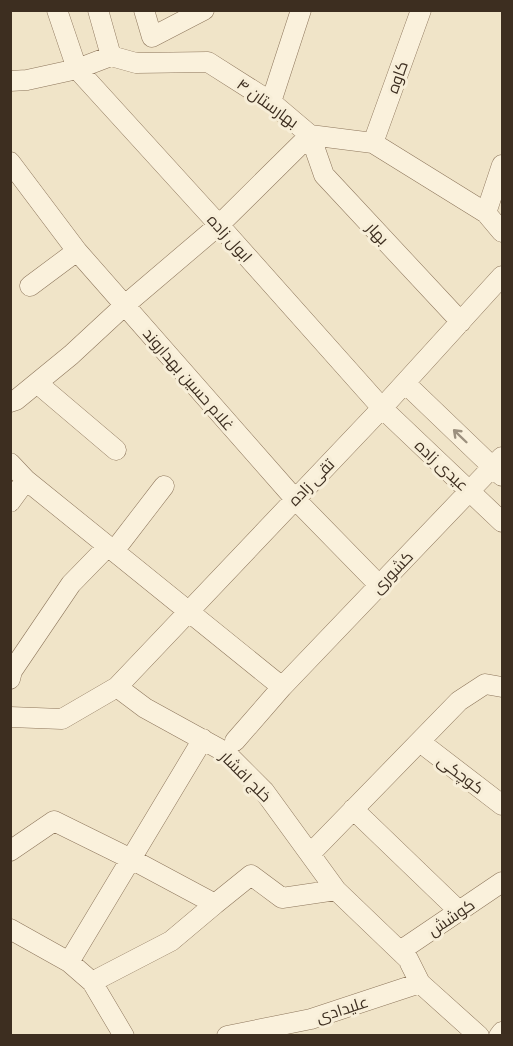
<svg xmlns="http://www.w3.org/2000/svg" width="513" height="1046" font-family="'IBM Plex Serif',Cairo,serif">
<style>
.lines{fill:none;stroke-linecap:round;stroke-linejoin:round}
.minor-casing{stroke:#8d765c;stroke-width:21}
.minor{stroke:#faf1dc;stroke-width:20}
.oneway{stroke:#9c907e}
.labels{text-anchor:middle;stroke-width:6;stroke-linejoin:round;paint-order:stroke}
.street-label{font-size:16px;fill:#3d2e20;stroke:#f7eed8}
</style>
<rect width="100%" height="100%" fill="#f0e4c8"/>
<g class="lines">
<defs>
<path id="minor" d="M57 10 77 69 219 225 382 408 502 522
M98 10 111 56
M144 10 152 37 204 10
M10 81 27 80 77 69 111 56 136 63 208 62 271 102 310 135 373 143 486 213 502 232
M271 102 301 10
M310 135 324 175 461 322
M373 143 421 10
M10 162 77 251 295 499 380 586
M486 213 502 165
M30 286 77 251
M37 383 116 450
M405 383 502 476
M10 402 16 400 71 355 125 305 219 225 310 135
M10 463 26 480 282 687 235 741
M10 502 26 480
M114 551 164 486
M10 679 12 671 71 584 108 546
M117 687 145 708 225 752 264 791 336 890 408 959 420 983 479 1036
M282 687 502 457
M10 717 62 719 117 687 382 408 502 276
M420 742 502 805
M353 809 459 911
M10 851 54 821 131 859 215 904 251 875 282 898 336 890
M310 854 459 701 485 684 502 687
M10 929 69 962 92 982 124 1036
M400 951 502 882
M69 962 203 739
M92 982 171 941 215 904
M227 1036 311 1019 420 983
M499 1036 502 1032"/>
</defs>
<use href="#minor" class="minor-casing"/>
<use href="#minor" class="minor"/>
</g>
<defs><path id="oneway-shaft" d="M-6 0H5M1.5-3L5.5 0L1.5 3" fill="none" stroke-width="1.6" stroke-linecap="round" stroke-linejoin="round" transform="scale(1.5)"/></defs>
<use class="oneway" href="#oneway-shaft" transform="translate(460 436) rotate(-136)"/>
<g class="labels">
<g class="street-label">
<text transform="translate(397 77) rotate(-70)" y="6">کاوه</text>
<text transform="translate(268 103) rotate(36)" y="6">بهارستان ۴</text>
<text transform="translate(378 233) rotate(47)" y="6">بهار</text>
<text transform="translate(230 238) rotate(48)" y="6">ابول زاده</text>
<text transform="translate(189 379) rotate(49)" y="6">غلام حسین بهداروند</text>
<text transform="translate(442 465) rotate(43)" y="6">عیدی زاده</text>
<text transform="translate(311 482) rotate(-46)" y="6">تقی زاده</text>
<text transform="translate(392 572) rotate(-46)" y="6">کشوری</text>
<text transform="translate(461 774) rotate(37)" y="6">کوچکی</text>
<text transform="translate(246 776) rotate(45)" y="6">خلج افشار</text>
<text transform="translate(451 917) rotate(-34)" y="6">کوشش</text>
<text transform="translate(342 1009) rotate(-18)" y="6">علیدادی</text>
</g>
</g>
<rect width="513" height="1046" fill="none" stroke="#3d2e20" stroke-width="24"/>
</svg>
